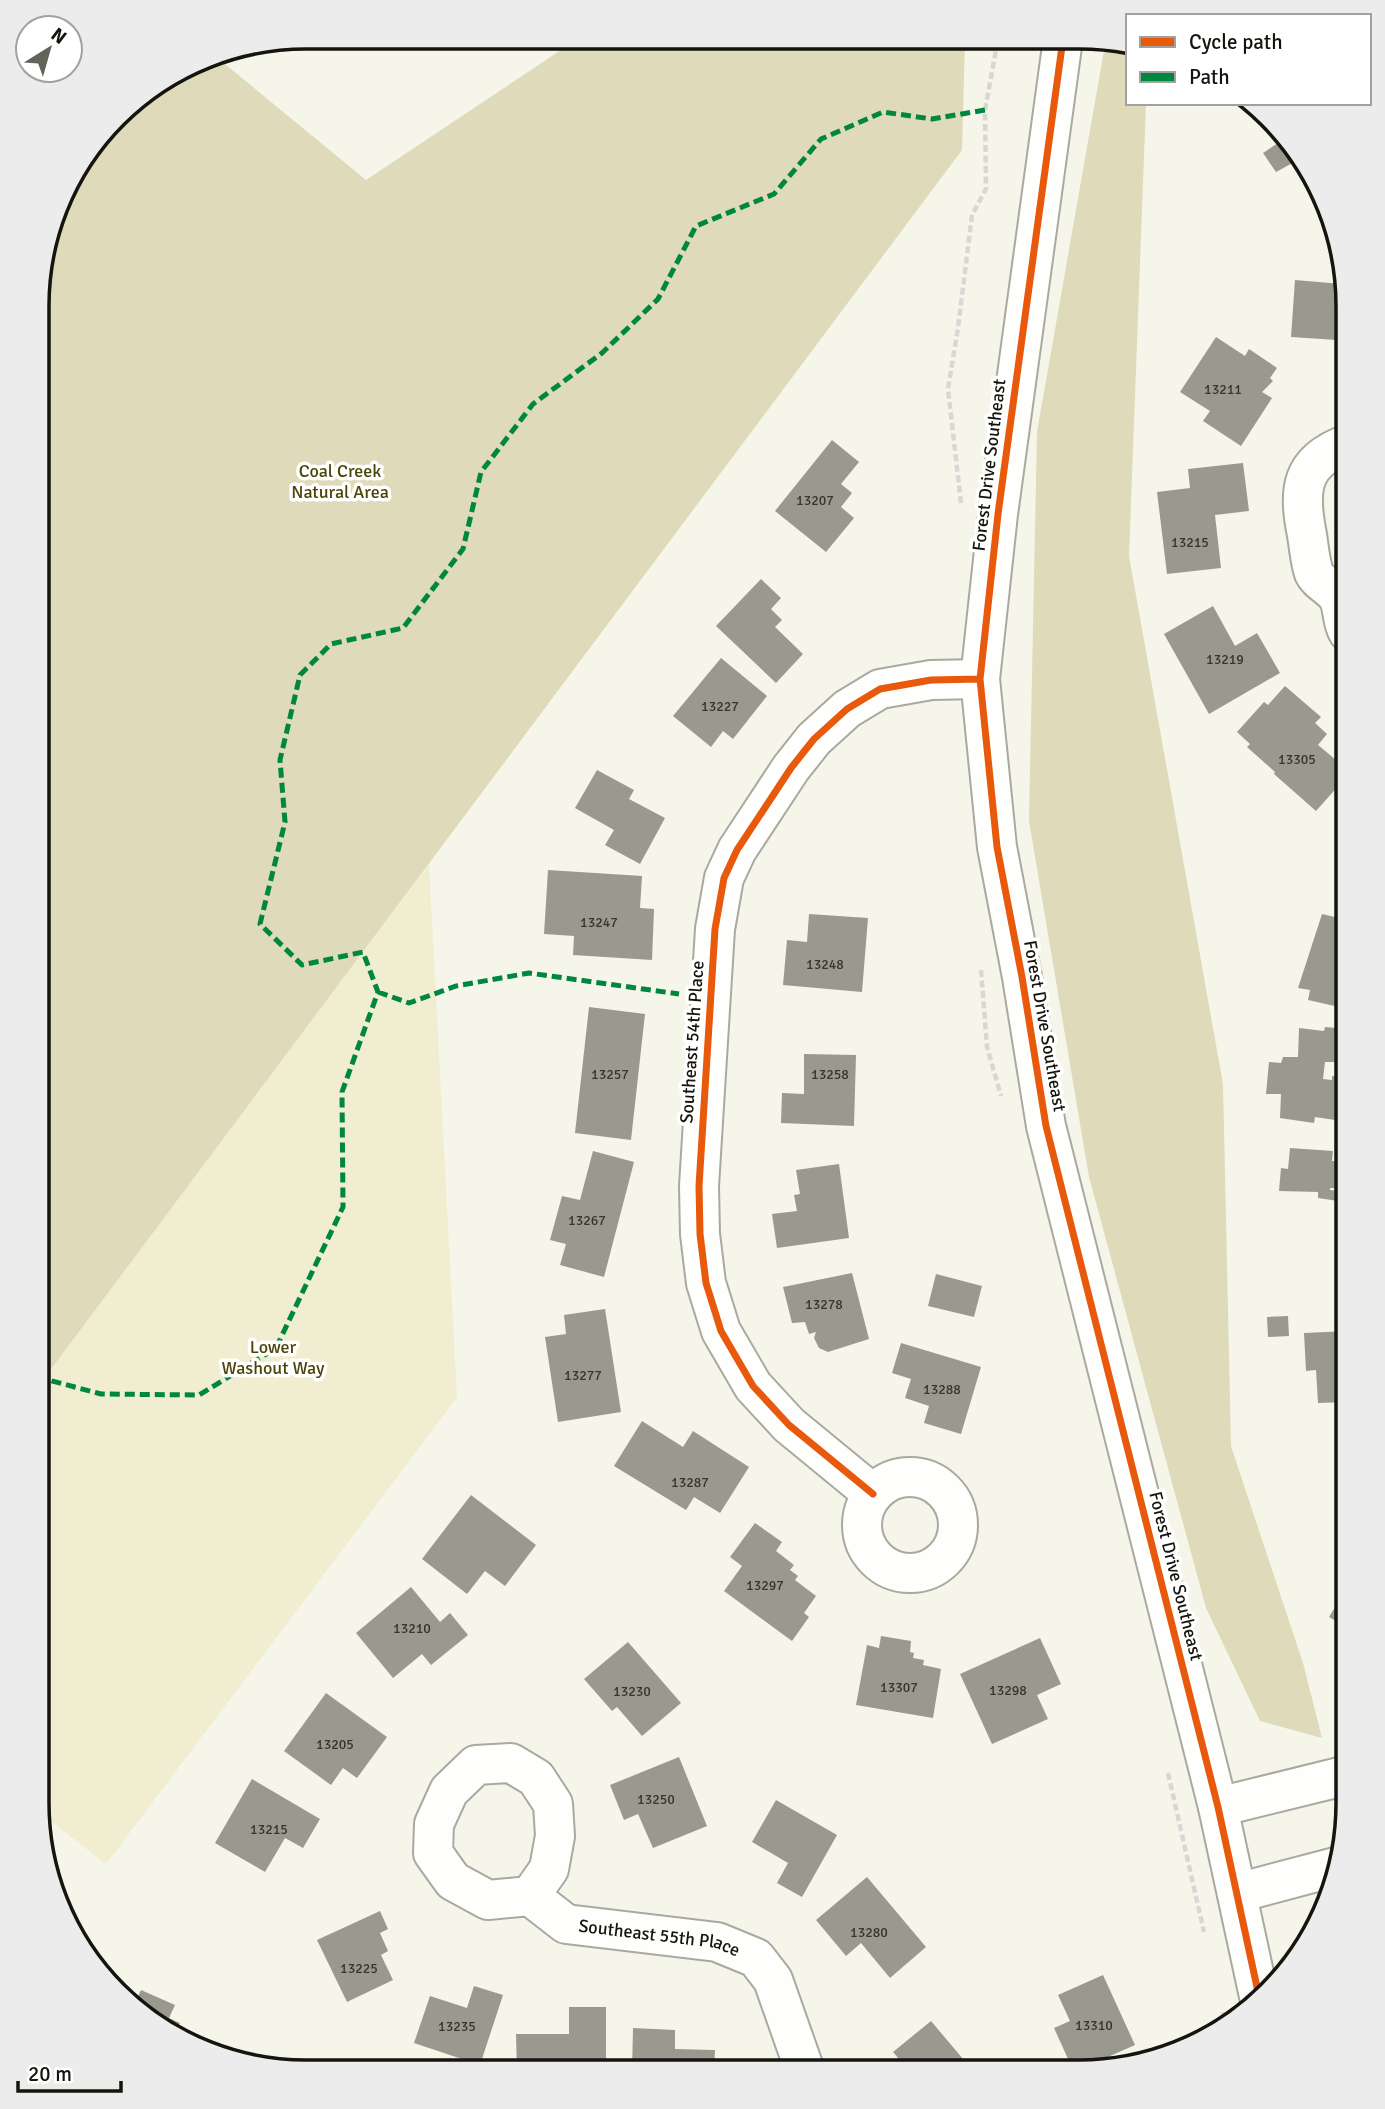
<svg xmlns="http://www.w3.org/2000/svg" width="1385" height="2109" font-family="Signika,sans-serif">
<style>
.green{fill:#f0edd0}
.forest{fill:#dedaba}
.building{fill:#9a9990}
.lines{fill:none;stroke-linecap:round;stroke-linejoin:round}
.minor-casing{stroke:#aaa9a0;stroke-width:42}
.major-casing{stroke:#aaa9a0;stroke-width:42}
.path{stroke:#d8d7d4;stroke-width:4.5;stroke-dasharray:7 3.5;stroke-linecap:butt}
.minor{stroke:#fefefc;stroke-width:38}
.major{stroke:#fefefc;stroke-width:38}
.quiet{stroke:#00873e;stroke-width:5;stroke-dasharray:10 5;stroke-linecap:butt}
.cycleway-casing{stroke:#fff;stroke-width:11}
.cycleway{stroke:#e8590c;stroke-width:7}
.labels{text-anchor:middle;stroke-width:7;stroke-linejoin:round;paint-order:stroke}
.number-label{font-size:14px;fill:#36352e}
.street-label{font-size:18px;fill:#15140d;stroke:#fff}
.park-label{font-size:18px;fill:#4b4407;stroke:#fff}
.rim{fill:none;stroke:#15140d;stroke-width:3.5}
</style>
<rect width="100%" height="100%" fill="#f6f5ea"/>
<path class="green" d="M429 864 457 1397 106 1864 39 1812 37 1803V1388Z"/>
<path class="forest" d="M579 38 965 39 962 150 37 1388 39 271 73 172 129 103 214 55 366 180Z
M1106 39 1128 43V103H1146L1129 556 1223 1084 1231 1446 1303 1663 1322 1738 1260 1721 1206 1608 1089 1177 1029 821 1037 432Z"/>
<path class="building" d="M1274 124 1292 142 1306 166 1301 169 1296 161 1276 172 1263 153 1278 143 1268 128Z
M1295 280 1342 284V288H1345L1348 306V363L1335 362 1337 340 1291 337Z
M1216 337 1245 356 1249 349 1277 368 1270 378 1273 381 1262 392 1272 398 1241 446 1203 421 1210 411 1180 392Z
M832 440 859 462 841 484 852 493 841 507 854 518 826 552 775 511Z
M1243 463 1249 511 1215 515 1221 568 1167 574 1157 492 1190 488 1188 469Z
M761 579 781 598 771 609 782 620 775 627 803 654 776 683 716 626Z
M1213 606 1235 646 1257 633 1280 673 1209 714 1164 634Z
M721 658 767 696 733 739 723 731 711 747 673 716Z
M1285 686 1321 717 1315 723 1327 734 1318 745 1348 770V775L1316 811 1274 774 1275 772 1247 747 1250 744 1237 732 1264 702 1268 705Z
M597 770 634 790 629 799 665 818 640 864 605 845 614 830 575 808Z
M548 870 642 876 640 908 654 909 652 960 573 955 574 936 544 934Z
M809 914 868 918 862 992 783 985 787 940 807 942Z
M1322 914 1348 920V1009L1308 1000 1310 990 1298 988Z
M589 1007 645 1014 631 1140 575 1133Z
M1325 1027 1348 1029V1062H1325L1323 1079 1332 1080V1076L1348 1077V1122L1315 1117 1314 1123 1280 1118 1281 1094H1266L1269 1062 1281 1063 1283 1057H1298L1299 1028 1324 1031Z
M804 1054 856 1055 854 1126 781 1123 782 1093 804 1094Z
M1290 1148 1333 1151 1332 1161 1348 1162V1189L1330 1188V1190L1339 1191 1338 1201 1318 1198V1192L1279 1191 1281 1168 1288 1169Z
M593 1151 634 1162 604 1277 560 1265 566 1244 550 1240 562 1196 580 1200Z
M839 1164 849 1238 777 1248 772 1214 797 1211 794 1195 800 1194 796 1170Z
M852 1273 869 1339 828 1352 819 1348 814 1338 816 1332 809 1334 805 1322 792 1323 783 1287Z
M936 1274 982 1286 974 1317 928 1306Z
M605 1309 621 1412 558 1422 545 1337 566 1334 564 1315Z
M1288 1316 1289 1336 1268 1337 1267 1317Z
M1348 1331V1402L1318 1403 1316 1370 1306 1371 1304 1333Z
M901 1343 981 1367 961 1434 924 1423 929 1406 905 1398 911 1379 892 1373Z
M642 1421 683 1447 693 1431 749 1467 720 1513 694 1497 686 1510 614 1466Z
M471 1495 536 1545 505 1586 485 1571 467 1594 422 1559Z
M755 1523 782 1542 776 1551 794 1565 790 1570 798 1576 795 1580 816 1596 804 1613 809 1617 792 1641 724 1591 742 1566 730 1557Z
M1348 1586V1628L1329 1617Z
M411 1587 440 1622 450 1613 468 1635 431 1665 422 1654 393 1678 356 1633Z
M881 1636 911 1641 910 1652 914 1653 913 1658 924 1660 923 1665 941 1669 933 1718 856 1705 867 1645 879 1648Z
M1040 1638 1061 1684 1037 1695 1048 1719 992 1744 960 1674Z
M628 1642 681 1703 642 1736 617 1707 612 1711 584 1679Z
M326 1693 387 1737 357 1778 343 1768 331 1785 284 1751Z
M679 1757 707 1826 653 1848 638 1814 624 1820 610 1785Z
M252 1779 320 1819 303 1848 285 1838 265 1872 215 1843Z
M776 1800 837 1835 802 1897 777 1883 788 1863 752 1842Z
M867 1877 926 1947 890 1978 861 1943 846 1956 816 1920Z
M380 1911 388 1929 380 1933 388 1951 381 1955 393 1980 347 2002 317 1940Z
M1103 1975 1135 2045 1074 2072 1054 2028 1070 2021 1058 1995Z
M474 1986 503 1995 480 2065 414 2043 430 1996 467 2008Z
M141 1990 175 2005 169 2018 180 2023 178 2027 214 2044 210 2053 143 2017 133 2007Z
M569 2007H606V2071H517L516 2034H569Z
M931 2021 974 2072H910L893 2052Z
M633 2028 675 2030V2049L715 2050 714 2071H632Z"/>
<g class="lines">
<defs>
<g id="minor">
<path d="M1348 632C1341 621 1344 606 1337 596 1331 587 1318 582 1314 573 1310 562 1309 547 1307 535 1298 490 1300 461 1348 444"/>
<circle cx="910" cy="1525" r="48"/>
<path d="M873 1494 789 1425 753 1386 721 1331 706 1283 700 1234 699 1186 715 929 724 878 737 850 791 768 814 739 847 709 880 689 931 680 980 679"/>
<path d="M1218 1807 1348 1775"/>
<path d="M1237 1893 1339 1866"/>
<path id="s1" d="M530 1896 549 1869 555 1836 553 1804 536 1778 511 1763 476 1765 449 1791 434 1824 433 1853 453 1881 488 1900 530 1896 566 1924 717 1942 756 1958 773 1980 805 2071"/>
</g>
<path id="major" d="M1063 39 998 514 980 679 997 847 1022 977 1046 1126 1218 1807 1260 2001"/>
</defs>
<use href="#minor" class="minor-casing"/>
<use href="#major" class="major-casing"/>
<path class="path" d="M961 503 948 389 958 328 972 215 986 189 985 110 998 39
M981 970 987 1047 1001 1096
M1168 1773 1204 1932
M1223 2012 1226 2024"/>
<use href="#minor" class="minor"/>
<use href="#major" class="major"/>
<path class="quiet" d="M378 992 409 1003 456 986 529 973 679 994
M37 1377 101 1394 199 1395 276 1348 343 1207 342 1092 378 992 363 952 302 965 260 924 285 822 280 760 300 675 331 644 403 628 463 549 481 472 533 404 602 353 658 299 696 226 774 194 821 139 883 112 932 119 985 110"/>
<defs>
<path id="cycleway" d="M1063 39 998 514 980 679 997 847 1022 977 1046 1126 1218 1807 1260 2001
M873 1494 789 1425 753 1386 721 1331 706 1283 700 1234 699 1186 715 929 724 878 737 850 791 768 814 739 847 709 880 689 931 680 980 679"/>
</defs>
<use href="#cycleway" class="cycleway-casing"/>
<use href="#cycleway" class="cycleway"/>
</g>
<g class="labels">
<g class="number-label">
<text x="1223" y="394">13211</text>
<text x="815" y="505">13207</text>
<text x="1190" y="547">13215</text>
<text x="1225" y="664">13219</text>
<text x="720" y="711">13227</text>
<text x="1297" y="764">13305</text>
<text x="599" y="927">13247</text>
<text x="825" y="969">13248</text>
<text x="610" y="1079">13257</text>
<text x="830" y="1079">13258</text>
<text x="587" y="1225">13267</text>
<text x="824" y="1309">13278</text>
<text x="583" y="1380">13277</text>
<text x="942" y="1394">13288</text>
<text x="690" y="1487">13287</text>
<text x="765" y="1590">13297</text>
<text x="412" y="1633">13210</text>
<text x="899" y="1692">13307</text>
<text x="1008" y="1695">13298</text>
<text x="632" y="1696">13230</text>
<text x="335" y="1749">13205</text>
<text x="656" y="1804">13250</text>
<text x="269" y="1834">13215</text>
<text x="869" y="1937">13280</text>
<text x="359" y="1973">13225</text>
<text x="1094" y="2030">13310</text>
<text x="457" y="2031">13235</text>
</g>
<g class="street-label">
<text transform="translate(989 465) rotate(-83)" y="6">Forest Drive Southeast</text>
<text transform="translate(1045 1026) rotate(80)" y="6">Forest Drive Southeast</text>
<text transform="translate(692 1042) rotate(-86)" y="6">Southeast 54th Place</text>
<text transform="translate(1176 1576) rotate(76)" y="6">Forest Drive Southeast</text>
<text dy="6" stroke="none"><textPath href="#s1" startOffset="553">Southeast 55th Place</textPath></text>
</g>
<g class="park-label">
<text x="340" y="477">Coal Creek<tspan x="340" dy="21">Natural Area</tspan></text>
<text x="273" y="1353">Lower<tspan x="273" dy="21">Washout Way</tspan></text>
</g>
</g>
<path d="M0 0H1385V2109H0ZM306 49H1079A257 257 0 0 1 1336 306V1803A257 257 0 0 1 1079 2060H306A257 257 0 0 1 49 1803V306A257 257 0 0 1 306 49Z" fill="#ececec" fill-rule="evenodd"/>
<path class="rim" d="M306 49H1079A257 257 0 0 1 1336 306V1803A257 257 0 0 1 1079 2060H306A257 257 0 0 1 49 1803V306A257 257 0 0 1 306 49Z"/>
<rect x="1126" y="14" width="245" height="91" fill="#ffffff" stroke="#a1a19e" stroke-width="2"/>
<rect x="1140" y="37" width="35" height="10" fill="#e8590c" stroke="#a1a19e" stroke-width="2"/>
<text x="1189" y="49" font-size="21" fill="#15140d">Cycle path</text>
<rect x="1140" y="72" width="35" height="10" fill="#00873e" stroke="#a1a19e" stroke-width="2"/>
<text x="1189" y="84" font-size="21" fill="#15140d">Path</text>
<g transform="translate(49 49) rotate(37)"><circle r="33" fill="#ffffff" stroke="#a1a19e" stroke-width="2"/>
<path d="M0-5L12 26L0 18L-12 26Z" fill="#64635a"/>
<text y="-10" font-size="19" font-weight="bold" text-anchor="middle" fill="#15140d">N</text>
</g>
<path d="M18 2081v10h103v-10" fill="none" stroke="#15140d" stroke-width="3.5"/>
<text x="28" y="2081" font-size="21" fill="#15140d" stroke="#ffffff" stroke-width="5" paint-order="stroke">20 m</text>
</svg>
